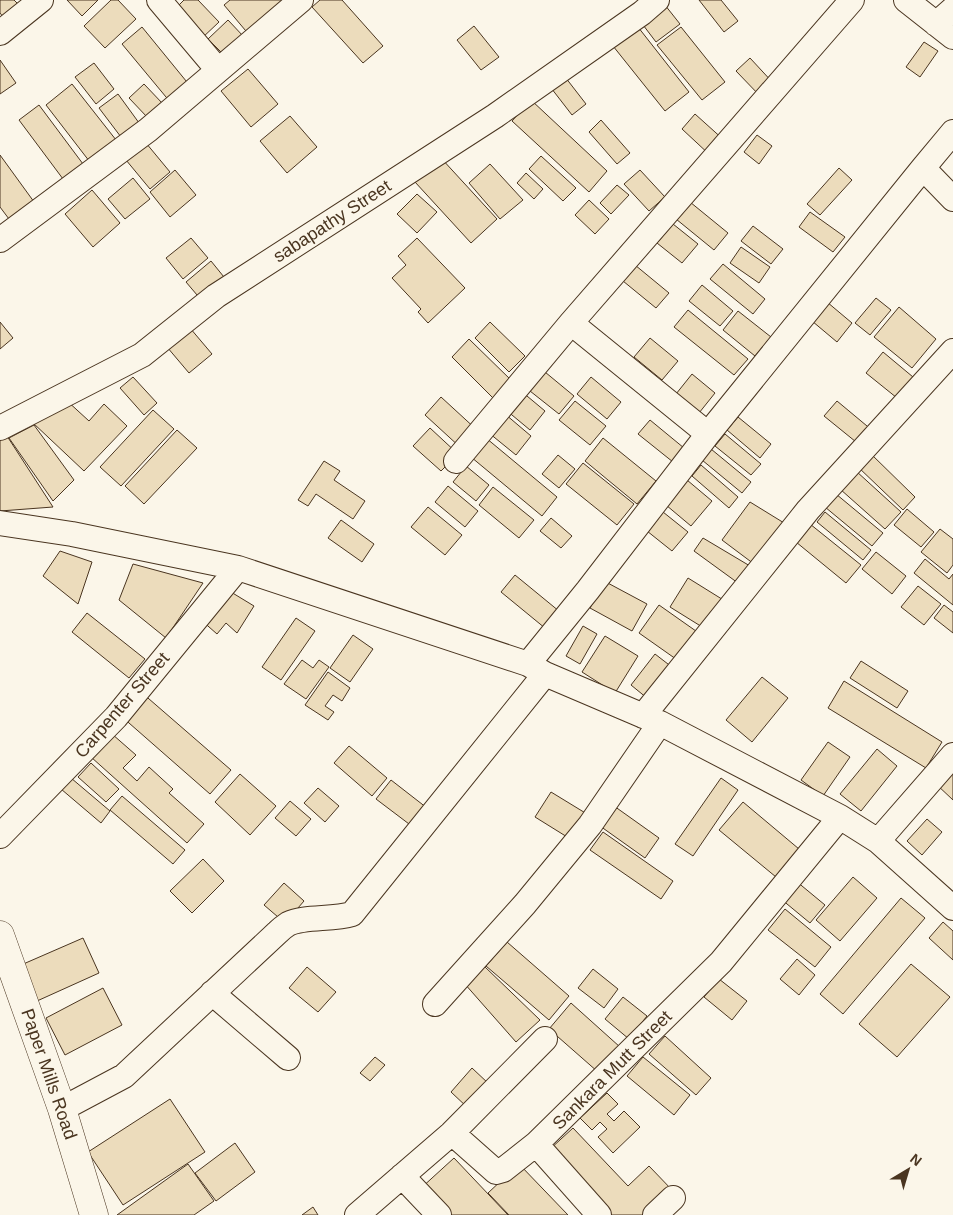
<svg xmlns="http://www.w3.org/2000/svg" width="953" height="1215" font-family="Helvetica,sans-serif">
<style>
.building{fill:#ecdcbc;stroke:#4a3520}
.lines{fill:none;stroke-linecap:round;stroke-linejoin:round}
.minor-casing{stroke:#4a3520;stroke-width:26}
.major-casing{stroke:#4a3520;stroke-width:29}
.minor{stroke:#fbf6e9;stroke-width:24}
.major{stroke:#fbf6e9;stroke-width:28}
.labels{text-anchor:middle;stroke-width:4;stroke-linejoin:round;paint-order:stroke}
.street-label{font-size:18px;fill:#4a3520;stroke:#fbf6e9}
</style>
<rect width="100%" height="100%" fill="#fbf6e9"/>
<path class="building" d="M0 0H14L19 5 4 18 0 13Z
M67 0H98L82 16Z
M111 0H118L136 19 105 48 84 26Z
M184 0H198L219 22 201 39 174 10Z
M230 0H283L251 37 224 5Z
M320 0H342L383 46 363 63 312 7Z
M661 0 680 24 656 42 637 17Z
M699 0H721L738 21 724 32Z
M228 20 244 37 224 55 208 39Z
M474 26 499 57 481 70 457 40Z
M142 27 191 87 171 103 122 44Z
M638 27 689 92 665 111 613 46Z
M681 27 725 82 702 100 657 45Z
M924 42 938 51 920 77 906 67Z
M750 58 775 85 762 98 736 71Z
M0 60 16 83 0 94Z
M94 63 114 89 96 104 75 77Z
M248 69 278 104 251 127 221 91Z
M562 73 586 104 572 115 548 84Z
M72 84 120 145 93 166 46 105Z
M144 84 163 104 148 118 129 98Z
M118 94 142 127 124 141 99 108Z
M531 100 607 171 589 192 512 121Z
M39 105 86 168 66 183 19 120Z
M695 114 725 141 711 156 682 129Z
M290 116 317 147 287 173 260 141Z
M601 120 630 153 617 164 589 132Z
M757 135 772 146 759 164 744 152Z
M146 143 170 172 150 189 126 160Z
M0 155 37 206 12 223 0 207Z
M541 156 576 188 563 201 529 169Z
M441 158 497 219 471 243 415 182Z
M490 164 523 200 500 219 469 183Z
M839 168 852 180 820 215 807 204Z
M175 170 196 195 170 217 150 192Z
M640 170 665 197 649 211 624 184Z
M526 173 543 189 534 199 517 183Z
M133 178 150 199 125 219 108 199Z
M617 185 629 195 611 214 600 203Z
M92 190 120 223 93 247 65 214Z
M417 194 437 212 417 233 397 214Z
M589 200 609 219 595 234 575 215Z
M690 202 728 233 714 250 676 219Z
M810 212 845 237 833 252 799 227Z
M673 224 698 244 682 263 657 243Z
M753 226 783 249 771 264 741 241Z
M191 238 208 258 183 279 166 258Z
M417 238 465 288 428 323 418 312 421 309 392 278 406 265 398 256Z
M741 247 770 267 759 283 730 263Z
M211 261 228 282 203 302 186 282Z
M723 264 765 299 753 314 710 279Z
M635 265 669 293 656 308 623 281Z
M702 285 733 311 720 326 689 301Z
M876 298 891 310 870 335 855 323Z
M827 302 852 323 837 342 812 321Z
M899 307 936 339 912 368 874 337Z
M688 310 748 359 734 375 674 327Z
M738 311 771 337 755 356 723 330Z
M0 322 13 338 0 349Z
M490 322 525 356 509 372 475 338Z
M190 328 212 354 189 373 167 347Z
M650 338 678 361 662 380 634 357Z
M469 339 513 382 495 400 452 357Z
M883 352 919 382 902 402 866 373Z
M545 372 574 396 559 414 530 391Z
M692 374 715 393 699 413 676 394Z
M133 377 157 403 144 415 120 388Z
M591 377 621 402 607 419 577 394Z
M521 391 545 411 530 430 506 410Z
M441 397 478 431 461 448 425 415Z
M65 399 89 421 104 404 127 426 84 471 32 422 44 410 50 416Z
M575 401 606 426 590 445 559 420Z
M837 401 873 431 861 446 824 416Z
M153 410 174 429 121 486 100 467Z
M505 414 531 436 516 455 489 433Z
M738 417 771 444 760 458 727 430Z
M650 420 684 448 673 462 638 434Z
M34 425 74 480 53 501 9 438Z
M430 428 458 454 441 471 413 446Z
M177 430 197 448 144 504 125 486Z
M725 434 761 464 751 475 715 446Z
M7 436 53 507 0 511V438Z
M486 438 557 497 542 516 471 457Z
M603 438 656 481 637 504 585 461Z
M711 449 751 482 742 493 702 460Z
M870 453 915 497 903 510 857 466Z
M558 455 575 469 559 488 542 474Z
M324 461 340 471 334 480 365 501 353 519 316 494 308 506 298 500Z
M583 463 634 504 617 525 566 484Z
M701 465 738 497 729 508 692 476Z
M466 466 489 485 476 501 453 482Z
M856 471 901 512 885 529 840 489Z
M687 480 712 501 691 526 666 505Z
M448 486 478 511 465 527 435 502Z
M493 487 534 520 519 538 479 505Z
M836 494 883 533 872 546 825 507Z
M750 502 789 526 758 567 722 540Z
M428 507 462 535 445 555 411 527Z
M907 509 934 532 921 547 894 525Z
M663 512 688 532 672 551 647 531Z
M825 512 871 550 863 560 817 522Z
M551 518 572 536 561 548 540 531Z
M341 520 374 544 362 562 328 538Z
M810 524 861 565 846 583 796 542Z
M940 529 953 539V565L947 573 921 552Z
M703 538 750 566 738 583 694 551Z
M60 551 92 562 78 604 43 576Z
M876 552 906 576 892 594 862 569Z
M925 559 949 579 953 574V605L914 573Z
M133 564 203 583 166 638 119 600Z
M515 575 565 616 551 633 501 592Z
M688 578 725 601 707 630 670 607Z
M604 581 647 604 632 631 590 608Z
M918 586 941 604 924 625 901 607Z
M226 589 254 606 237 633 226 623 217 634 200 619Z
M659 605 703 636 683 664 639 633Z
M944 605 953 612V633L934 618Z
M87 613 145 659 129 678 72 632Z
M296 618 315 631 281 680 262 667Z
M583 626 597 634 580 664 566 656Z
M353 635 373 649 350 682 330 668Z
M605 636 638 656 615 693 582 672Z
M655 654 677 671 653 703 631 685Z
M302 660 313 668 319 660 329 667 306 699 284 684Z
M861 661 908 691 897 708 850 678Z
M328 672 350 688 342 701 333 695 325 706 334 712 328 720 305 705Z
M762 677 788 698 752 742 726 720Z
M844 681 942 742 926 768 828 708Z
M141 692 231 770 210 794 121 716Z
M112 734 136 755 123 768 137 781 149 767 173 789 169 793 204 824 187 843 91 757Z
M828 742 850 757 823 796 801 780Z
M349 746 387 778 372 796 334 763Z
M877 749 897 766 861 811 840 794Z
M91 763 119 789 106 802 78 777Z
M953 766V800L936 784Z
M240 774 276 806 250 835 215 802Z
M71 778 110 811 101 823 61 789Z
M721 778 738 790 693 856 675 844Z
M391 780 427 808 413 827 376 799Z
M318 788 339 806 325 822 304 803Z
M551 792 587 814 572 840 535 817Z
M122 796 185 850 173 864 110 810Z
M290 801 311 819 296 836 275 818Z
M743 802 799 849 776 877 719 830Z
M614 806 659 838 645 858 600 826Z
M927 819 942 832 922 855 907 841Z
M603 832 673 881 661 899 590 850Z
M203 859 224 881 192 913 170 891Z
M853 877 877 898 840 941 816 920Z
M796 881 825 905 810 923 781 899Z
M284 883 304 901 285 923 264 905Z
M901 898 925 918 843 1014 820 994Z
M785 909 831 947 815 967 768 930Z
M943 922 953 931V960L929 938Z
M83 938 99 973 37 1001 21 965Z
M507 942 569 996 549 1020 486 966Z
M797 959 815 975 799 995 780 979Z
M911 964 950 997 897 1057 859 1024Z
M484 966 540 1020 516 1042 464 983Z
M307 967 336 992 318 1012 289 988Z
M593 969 618 989 604 1008 578 988Z
M719 979 747 1001 732 1020 704 997Z
M103 988 122 1025 65 1055 46 1018Z
M623 997 647 1016 629 1039 605 1019Z
M571 1003 620 1047 598 1072 549 1029Z
M665 1036 711 1078 696 1095 649 1054Z
M375 1057 385 1065 370 1081 360 1073Z
M643 1057 690 1095 674 1115 627 1076Z
M472 1068 489 1084 468 1108 451 1092Z
M607 1093 618 1104 607 1114 614 1121 624 1111 640 1127 613 1153 598 1137 607 1129 600 1122 592 1130 580 1118Z
M170 1099 205 1152 123 1205 88 1152Z
M573 1128 628 1186 649 1166 673 1191 647 1215H609L549 1150Z
M235 1143 255 1172 216 1201 195 1173Z
M454 1158 508 1215H445L420 1189Z
M188 1164 214 1201 194 1215H117Z
M519 1164 568 1215H509L488 1193Z
M313 1207 318 1215H302Z"/>
<g class="lines">
<defs>
<path id="minor" d="M159 0 218 70
M906 0 953 37
M936 24 953 9
M0 33 41 0
M923 168 953 199
M0 240 148 130 301 0
M571 323 708 434
M0 428 142 355 216 296 495 116 642 13 657 0
M456 461 571 323 852 0
M0 523 72 534 238 568 528 664 545 674 660 723 840 817 878 841 953 908
M528 664 588 590 708 434 923 168 953 132
M643 716 808 510 953 351
M0 836 116 717 238 568
M878 841 953 755
M212 993 288 1058
M435 1004 525 904 590 825 660 723
M62 1109 124 1076 278 932C281 929 285 926 288 924 304 916 333 920 352 914L545 674
M452 1133 545 1039
M536 1144 599 1215
M402 1176 439 1215
M357 1215 452 1133 496 1172 503 1170 536 1144 721 962 840 817
M655 1215 673 1198"/>
<path id="major" d="M0 935 62 1109 94 1215"/>
</defs>
<use href="#minor" class="minor-casing"/>
<use href="#major" class="major-casing"/>
<use href="#minor" class="minor"/>
<use href="#major" class="major"/>
</g>
<g class="labels">
<g class="street-label">
<text transform="translate(332 221) rotate(-33)" y="6">sabapathy Street</text>
<text transform="translate(122 705) rotate(-49)" y="6">Carpenter Street</text>
<text transform="translate(612 1070) rotate(-45)" y="6">Sankara Mutt Street</text>
<text transform="translate(49 1074) rotate(71)" y="6">Paper Mills Road</text>
</g>
</g>
<g transform="translate(908 1170) rotate(38)" stroke="#fbf6e9" stroke-width="4" paint-order="stroke">
<path d="M0-4L9 19L0 12L-9 19Z" fill="#4a3520"/>
<text y="-8" font-size="14" font-weight="bold" text-anchor="middle" fill="#4a3520">N</text>
</g>
</svg>
